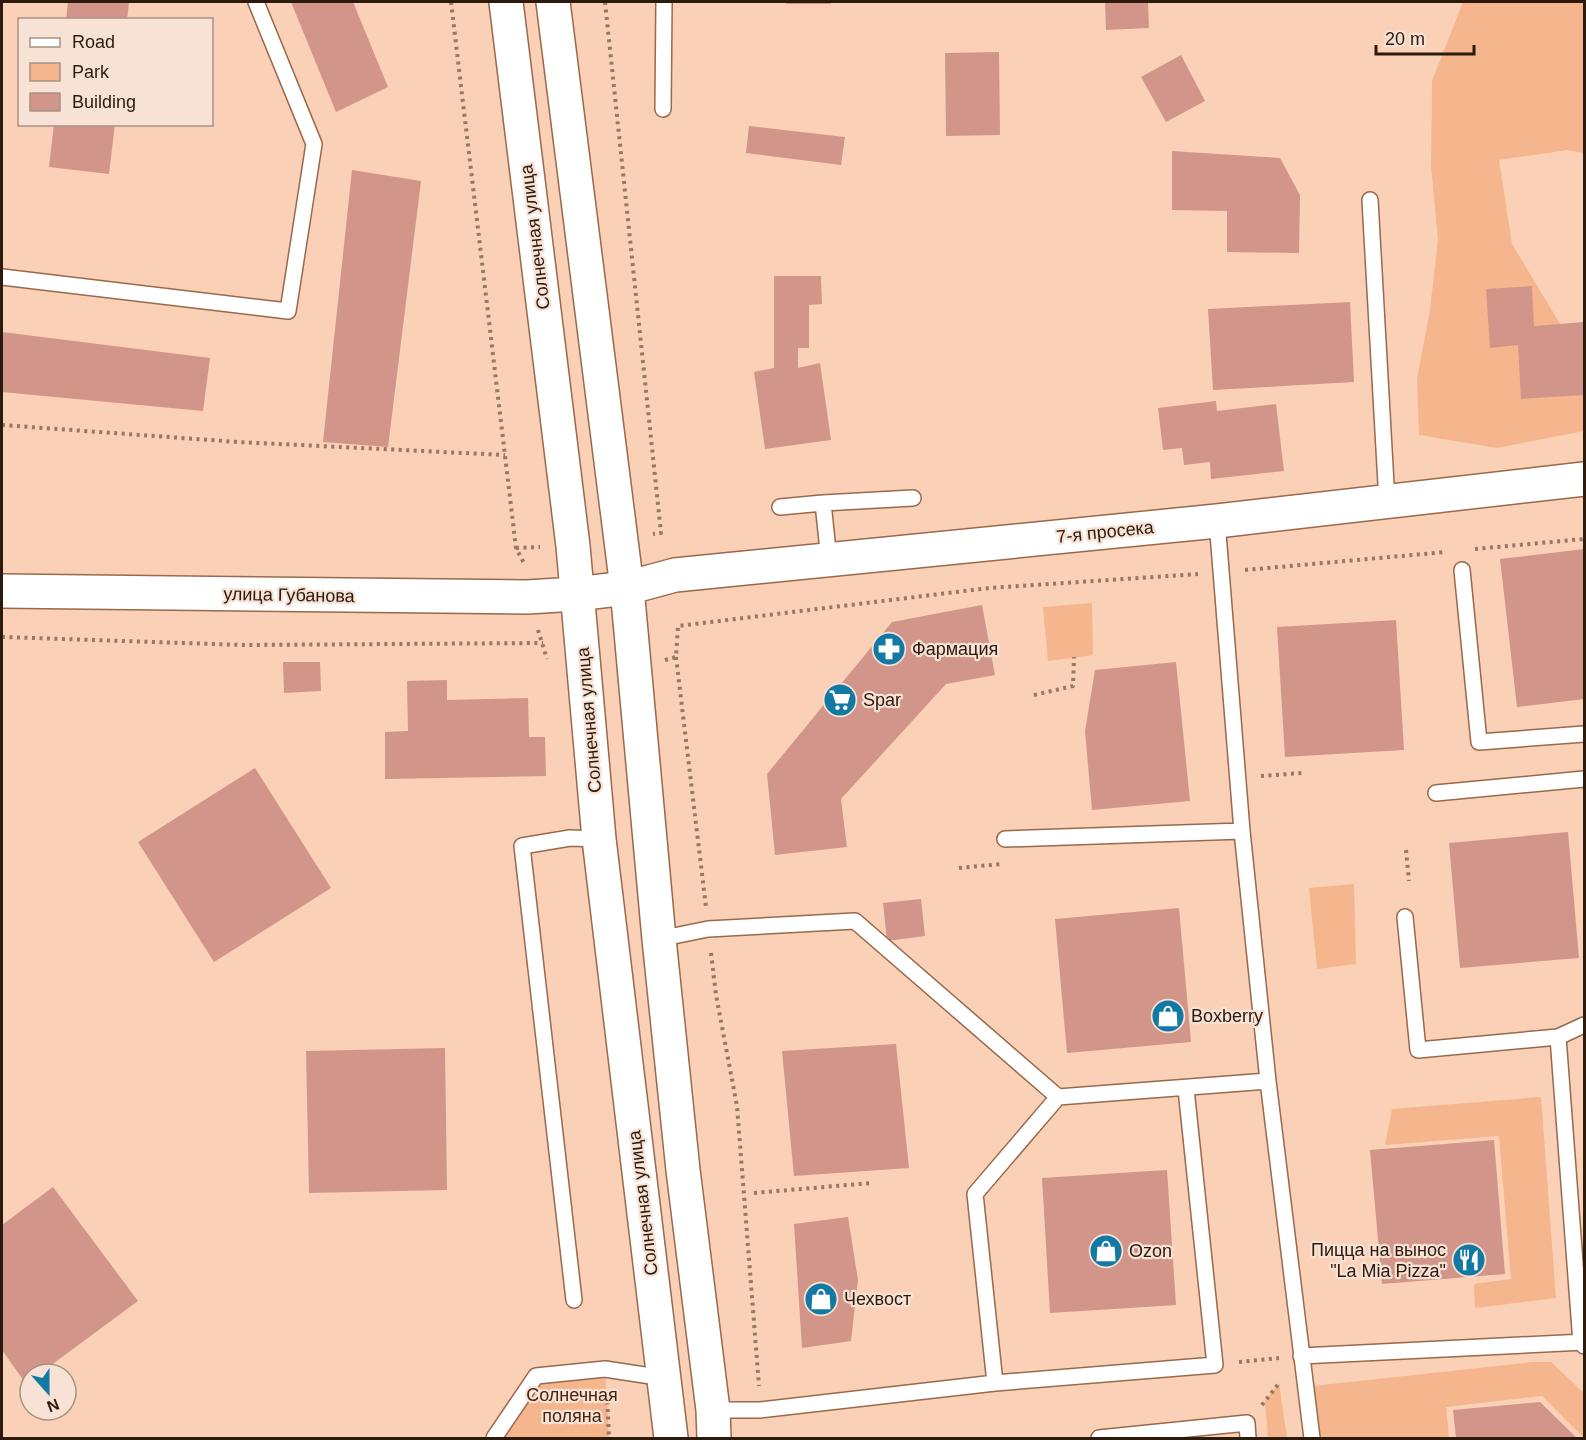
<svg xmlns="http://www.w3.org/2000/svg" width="1586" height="1440" font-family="Helvetica,sans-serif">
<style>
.green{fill:#f5b68e}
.building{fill:#d19689}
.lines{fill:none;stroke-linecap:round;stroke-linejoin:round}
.lane-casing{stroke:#98694c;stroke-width:18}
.secondary-casing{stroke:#98694c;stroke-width:36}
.path{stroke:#977865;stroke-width:4;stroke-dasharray:3 4.5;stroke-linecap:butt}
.lane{stroke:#fff;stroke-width:15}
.secondary{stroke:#fff;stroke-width:33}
.labels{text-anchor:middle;stroke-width:4.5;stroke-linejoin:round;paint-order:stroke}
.street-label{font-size:18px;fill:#2c1a0d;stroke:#f8e2d5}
.poi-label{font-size:18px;fill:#2c1a0d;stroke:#f8e2d5;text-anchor:start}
.park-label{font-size:18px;fill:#46250d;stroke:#f8e2d5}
</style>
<rect width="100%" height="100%" fill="#fad0b6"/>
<path class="green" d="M1463 2H1584V153L1568 150 1499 160 1512 244 1574 347 1584 354V431L1497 448 1419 435 1417 379 1430 310 1438 239 1431 166 1432 81Z
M1092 603 1093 655 1048 661 1043 607Z
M1354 884 1356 964 1317 969 1309 888Z
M1541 1097 1556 1298 1475 1308 1474 1284 1511 1279 1499 1136 1385 1145 1392 1109Z
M1532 1362H1551L1584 1393V1438L1542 1396 1446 1407 1449 1438H1319L1313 1386Z
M605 1369 609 1438H494L536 1376Z
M1279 1383 1287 1438H1268L1265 1401Z"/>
<path class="building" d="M68 2H129L127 20H66Z
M291 2H353L388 87 336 112Z
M786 2H831V4H786Z
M1105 2H1148L1149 28 1106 30Z
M999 52 1000 135 946 136 945 53Z
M1181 55 1205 101 1166 122 1141 77Z
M54 124H115L109 174 49 167Z
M749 126 845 137 841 165 746 153Z
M1172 151 1280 158 1300 195 1299 253 1227 252V211L1172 210Z
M352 170 421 181 388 447 323 442Z
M774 276H821L822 304 809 305V348H798V368L820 363 831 440 765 449 754 372 774 368Z
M1532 286 1534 326 1584 322V395L1521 399 1518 345 1490 348 1486 289Z
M1350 302 1354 382 1213 390 1208 309Z
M2 332 210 358 203 411 2 392Z
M1216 401 1217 411 1276 404 1284 471 1211 479 1210 462 1184 465 1182 448 1163 450 1158 408Z
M1584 549V699L1517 707 1500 559Z
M982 605 995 675 946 684 841 799 847 847 775 855 767 774 892 622Z
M1396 620 1404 750 1285 757 1277 627Z
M283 662H320L321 691 284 693Z
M1176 662 1190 801 1092 810 1085 731 1095 670Z
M447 680V700L528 698 529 737H545L546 776 385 779V732L408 731 407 681Z
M255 768 331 888 214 962 138 842Z
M1568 832 1579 958 1460 968 1449 843Z
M921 899 925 936 887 941 883 903Z
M1179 908 1191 1042 1067 1053 1055 919Z
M896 1044 909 1168 794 1176 782 1051Z
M445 1048 447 1190 309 1193 306 1051Z
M1494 1140 1505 1274 1382 1284 1370 1150Z
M1167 1170 1176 1305 1050 1313 1042 1178Z
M53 1187 138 1301 39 1374H30V1381L26 1384 2 1350V1225Z
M848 1217 858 1280 851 1341 802 1348 794 1224Z
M1540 1402 1577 1438H1456L1453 1410Z"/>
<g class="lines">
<defs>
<path id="lane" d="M663 109 664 2
M1370 200 1387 502
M2 277 288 311 314 144 256 2
M780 507 823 503
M1217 521 1242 831 1268 1081 1312 1438
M829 560 823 503 913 498
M1462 570 1479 742 1584 734
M1436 793 1584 779
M1005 839 1242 831
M1405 917 1418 1050 1558 1037
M659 939 708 929 855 921 1058 1097
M1584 1025 1558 1037 1581 1343 1584 1346
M574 1300 522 846 570 838 599 839
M1301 1356 1584 1342
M995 1383 975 1194 1058 1097 1268 1081
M713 1410H760L995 1383 1215 1365 1186 1089
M494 1438 536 1376 605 1369 664 1378
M1099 1438 1247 1423 1248 1438"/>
<path id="secondary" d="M506 2 573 546 599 839 671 1438
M553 2 627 588 659 939 683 1170 713 1410 714 1438
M2 591 527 597 576 594 627 588 675 575 1217 521 1584 479"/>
</defs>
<use href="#lane" class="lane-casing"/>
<use href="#secondary" class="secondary-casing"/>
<path class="path" d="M451 2 516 548 525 565
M605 2 661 533 653 534
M2 425 238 442 505 455
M516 548 540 547
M1475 549 1584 539
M1245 570 1446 552
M538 630 547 659
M2 637 244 645 543 643
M676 657 706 907
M665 660 676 657 678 626 989 588 1198 574
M1034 695 1073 686 1074 657
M1261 776 1302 773
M1406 850 1409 881
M959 868 1001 864
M711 953 716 995 737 1106 759 1386
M754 1193 871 1183
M1239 1362 1279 1358
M607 1394 609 1438
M1262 1405 1280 1382"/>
<use href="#lane" class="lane"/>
<use href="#secondary" class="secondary"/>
</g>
<defs>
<symbol id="pharmacy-disc" viewBox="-11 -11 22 22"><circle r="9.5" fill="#1279a4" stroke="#f8e2d5"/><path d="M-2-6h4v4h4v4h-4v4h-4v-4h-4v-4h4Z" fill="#fff"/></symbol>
<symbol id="supermarket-disc" viewBox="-11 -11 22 22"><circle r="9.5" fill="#1279a4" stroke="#f8e2d5"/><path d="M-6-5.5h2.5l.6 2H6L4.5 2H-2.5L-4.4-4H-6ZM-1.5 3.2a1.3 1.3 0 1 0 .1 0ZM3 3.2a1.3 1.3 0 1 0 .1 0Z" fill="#fff"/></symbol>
<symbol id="shop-disc" viewBox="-11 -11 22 22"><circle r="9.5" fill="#1279a4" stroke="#f8e2d5"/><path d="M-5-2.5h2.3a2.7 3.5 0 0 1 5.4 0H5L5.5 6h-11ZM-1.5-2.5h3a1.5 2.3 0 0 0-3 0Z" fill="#fff"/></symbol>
<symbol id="restaurant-disc" viewBox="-11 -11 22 22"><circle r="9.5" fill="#1279a4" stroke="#f8e2d5"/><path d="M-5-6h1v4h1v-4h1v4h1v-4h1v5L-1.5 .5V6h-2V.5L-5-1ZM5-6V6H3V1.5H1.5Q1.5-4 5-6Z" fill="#fff"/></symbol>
</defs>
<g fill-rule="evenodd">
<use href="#pharmacy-disc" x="870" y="630" width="38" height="38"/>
<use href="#supermarket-disc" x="821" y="681" width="38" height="38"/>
<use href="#shop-disc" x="1149" y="997" width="38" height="38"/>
<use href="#shop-disc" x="1087" y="1232" width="38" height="38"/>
<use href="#restaurant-disc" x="1450" y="1241" width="38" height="38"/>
<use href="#shop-disc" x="802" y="1280" width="38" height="38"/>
</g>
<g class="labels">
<g class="street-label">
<text transform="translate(535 237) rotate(-97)" y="6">Солнечная улица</text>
<text transform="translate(1105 532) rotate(-6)" y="6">7-я просека</text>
<text transform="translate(289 595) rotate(1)" y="6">улица Губанова</text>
<text transform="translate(589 720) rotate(-95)" y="6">Солнечная улица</text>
<text transform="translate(643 1203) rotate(-97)" y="6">Солнечная улица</text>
</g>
<g class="poi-label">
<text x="912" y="655">Фармация</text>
<text x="863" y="706">Spar</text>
<text x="1191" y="1022">Boxberry</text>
<text x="1446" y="1256" text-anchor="end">Пицца на вынос<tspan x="1446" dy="21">"La Mia Pizza"</tspan></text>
<text x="1129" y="1257">Ozon</text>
<text x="844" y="1305">Чехвост</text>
</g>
<g class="park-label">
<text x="572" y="1401">Солнечная<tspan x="572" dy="21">поляна</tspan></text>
</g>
</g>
<rect width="1586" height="1440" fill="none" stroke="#2c1a0d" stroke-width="6"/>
<rect x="18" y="18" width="195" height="108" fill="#f8e2d5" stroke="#a69285" stroke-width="1.5"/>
<rect x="30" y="38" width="30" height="9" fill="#ffffff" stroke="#a69285" stroke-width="1.5"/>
<text x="72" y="48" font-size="18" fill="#2c1a0d">Road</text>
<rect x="30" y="63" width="30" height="18" fill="#f5b68e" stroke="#a69285" stroke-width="1.5"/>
<text x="72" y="78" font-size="18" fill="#2c1a0d">Park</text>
<rect x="30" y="93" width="30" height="18" fill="#d19689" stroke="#a69285" stroke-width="1.5"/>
<text x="72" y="108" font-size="18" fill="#2c1a0d">Building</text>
<g transform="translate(48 1392) rotate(159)"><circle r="28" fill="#f8e2d5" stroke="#a69285" stroke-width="1.5"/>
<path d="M0-4.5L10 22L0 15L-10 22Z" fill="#1279a4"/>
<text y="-9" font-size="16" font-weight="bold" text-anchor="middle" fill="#2c1a0d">N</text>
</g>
<path d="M1376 45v9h98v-9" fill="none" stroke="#2c1a0d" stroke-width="3"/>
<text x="1385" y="45" font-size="18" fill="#2c1a0d" stroke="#f8e2d5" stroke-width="4.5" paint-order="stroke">20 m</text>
</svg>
